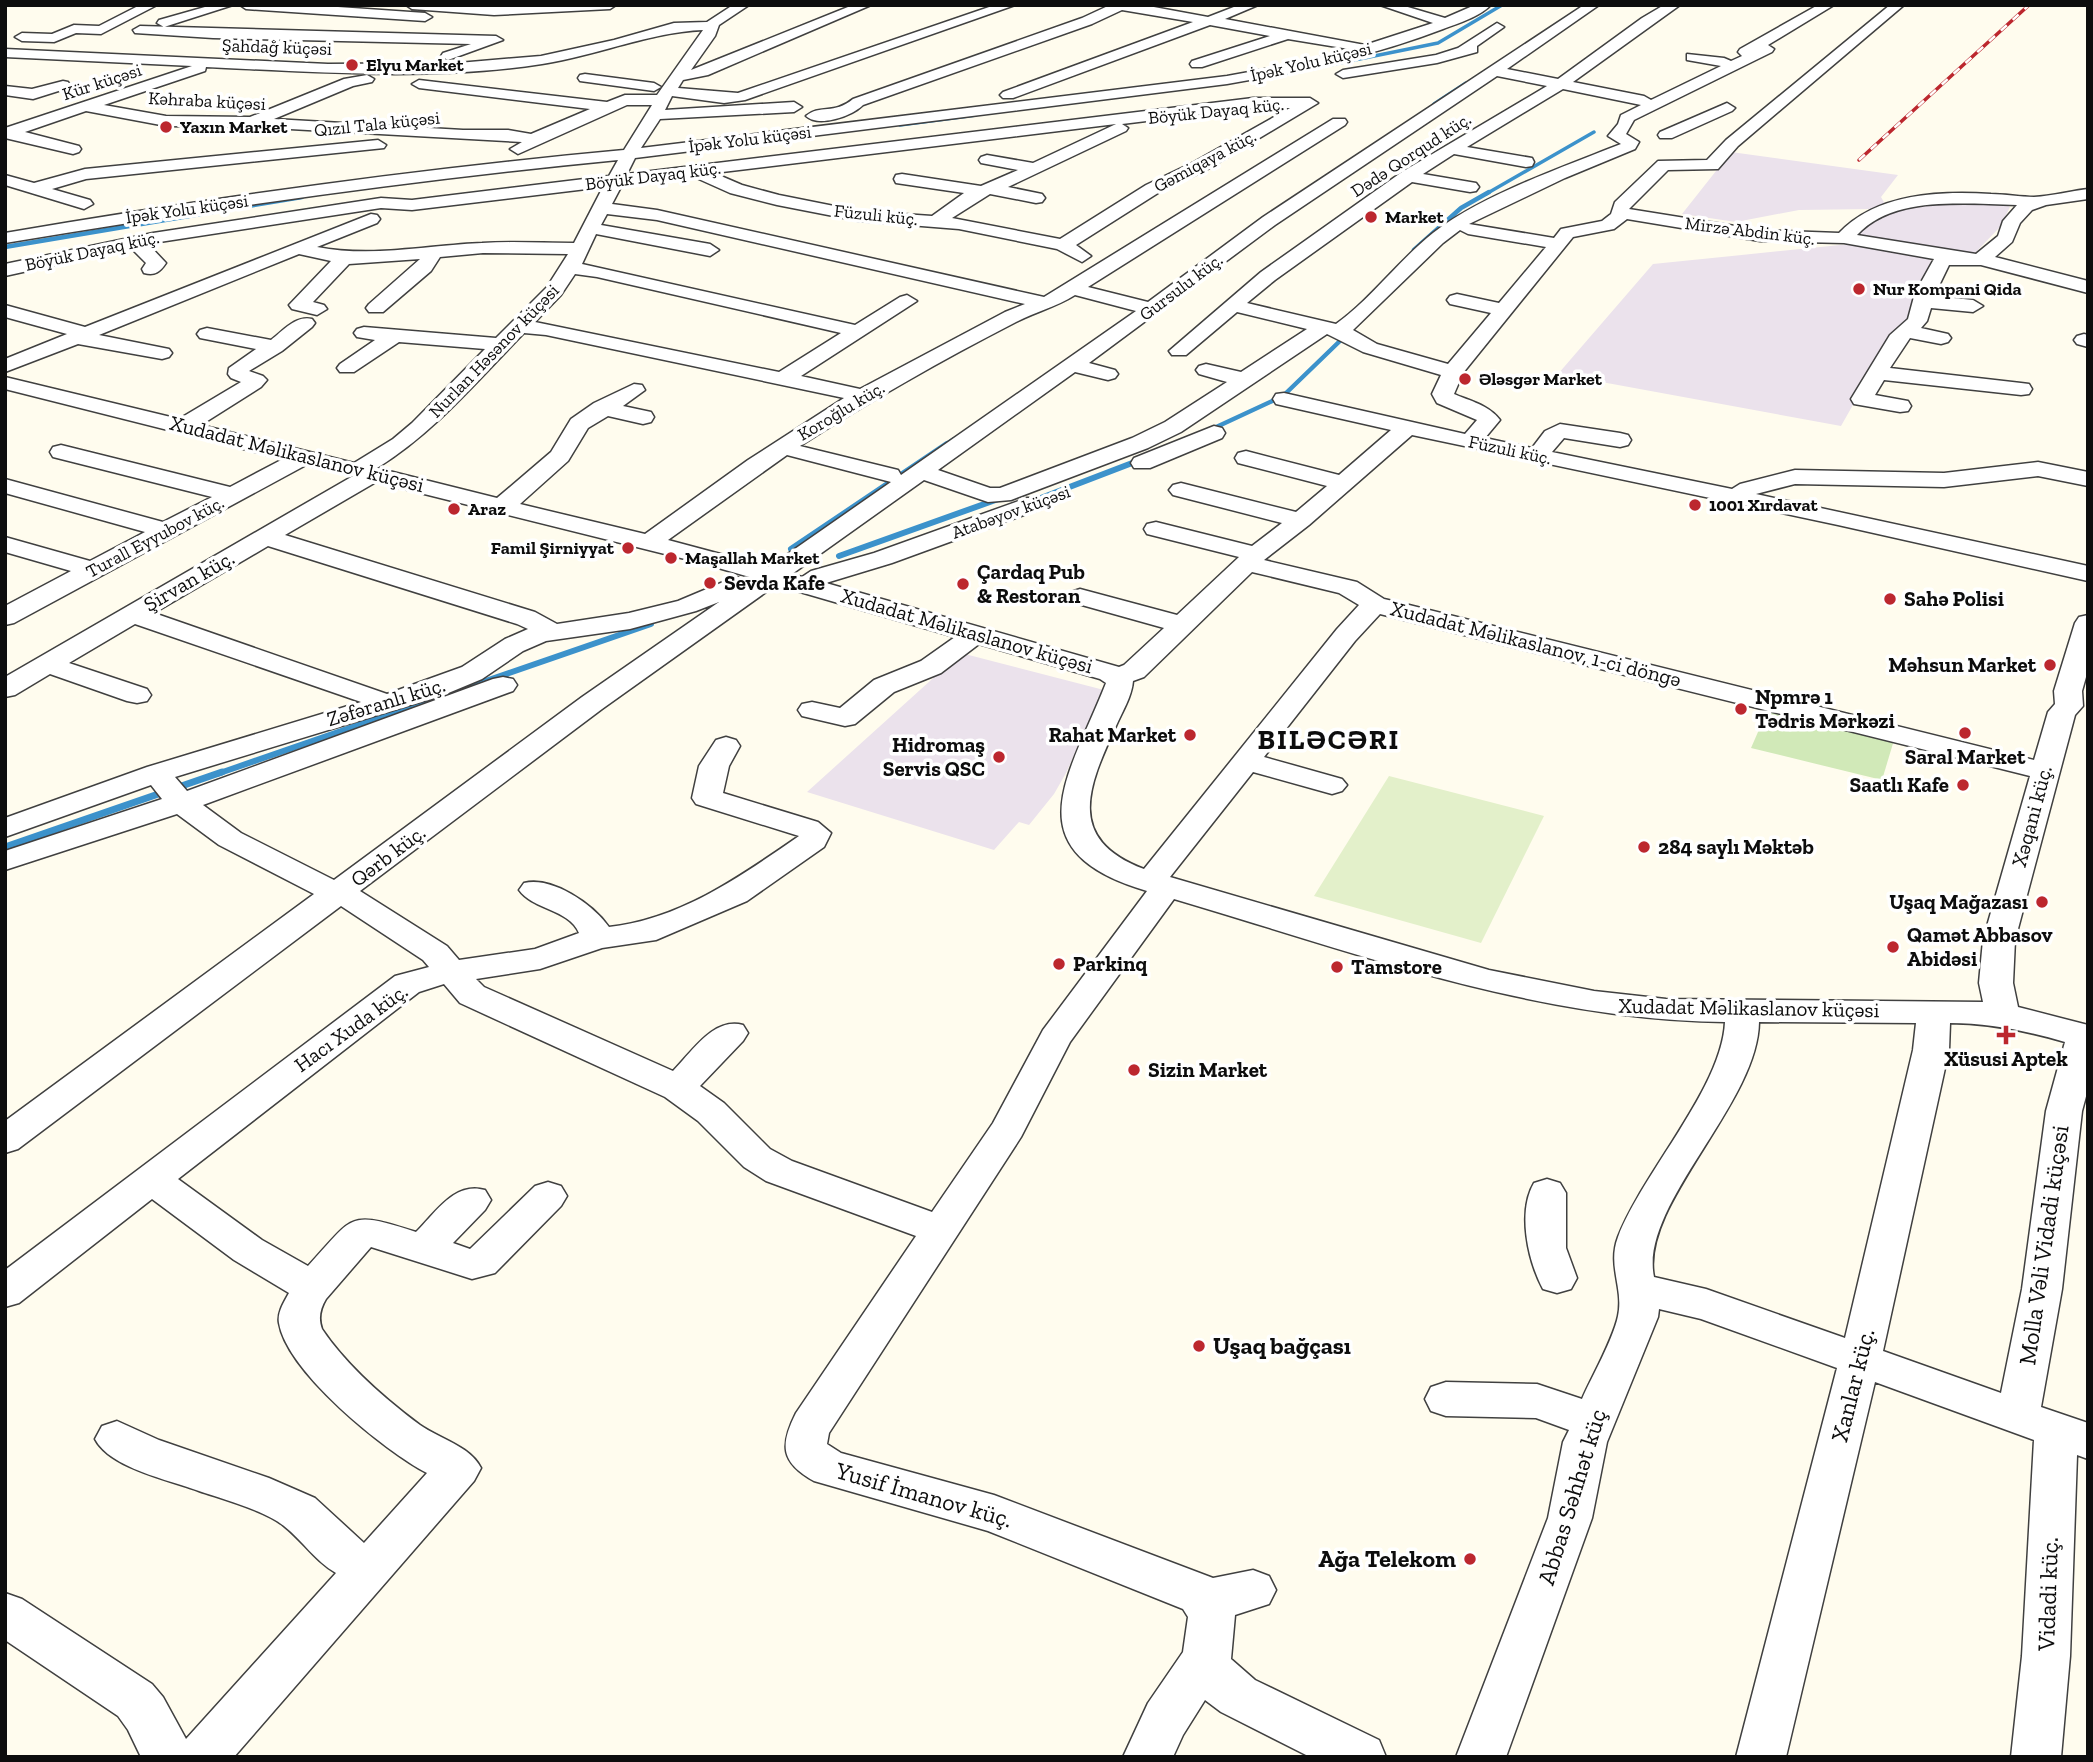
<svg xmlns="http://www.w3.org/2000/svg" width="2093" height="1762" font-family="'Zilla Slab',serif">
<style>
.industrial{fill:#ebe2ec}
.green{fill:#d1e9b8}
.pitch{fill:#e3f0ca}
.lines{fill:none;stroke-linecap:round;stroke-linejoin:round}
.stream-far3{stroke:#3c92cb;stroke-width:3.5}
.stream-far2{stroke:#3c92cb;stroke-width:4.5}
.stream-far1{stroke:#3c92cb;stroke-width:6}
.stream{stroke:#3c92cb;stroke-width:7}
.minor-casing{stroke:#404040;stroke-width:3}
.minor{fill:#fff;fill-rule:evenodd}
.rail-casing{stroke:#bc272e;stroke-width:3.5}
.rail{stroke:#fff;stroke-width:2.5;stroke-dasharray:8;stroke-linecap:butt}
.poi-dot{fill:#bc272e;stroke:#fff;stroke-width:2.5}
.labels{text-anchor:middle;stroke-width:7;stroke-linejoin:round;paint-order:stroke}
.far-street-label{font-size:18px;fill:#0d0d0d;stroke:#fff}
.far-poi-label{font-size:18px;font-weight:bold;fill:#0d0d0d;stroke:#fff;text-anchor:start}
.street-label{font-size:21px;fill:#0d0d0d;stroke:#fff}
.poi-label{font-size:21px;font-weight:bold;fill:#0d0d0d;stroke:#fff;text-anchor:start}
.near-street-label{font-size:24px;fill:#0d0d0d;stroke:#fff}
.near-poi-label{font-size:24px;font-weight:bold;fill:#0d0d0d;stroke:#fff;text-anchor:start}
.district-label{font-size:28px;font-weight:bold;letter-spacing:2px;fill:#0d0d0d;stroke:#fff}
</style>
<rect width="100%" height="100%" fill="#fffcee"/>
<path class="industrial" d="M1731 152 1898 175 1881 197 1885 204 1871 209 1799 210 1736 222 1682 214Z
M1998 201 2010 207 2000 227 1973 255 1851 236 1860 228 1899 206Z
M1860 243 1934 253 1905 328 1892 336 1841 426 1558 374 1653 264Z
M961 653 1104 690 1066 773 1054 794 1029 825 1019 822 994 850 807 792Z"/>
<path class="green" d="M1768 709 1894 740 1882 780 1751 748Z"/>
<path class="pitch" d="M1389 776 1544 816 1481 943 1314 896Z"/>
<g class="lines">
<path class="stream-far3" d="M1330 65 1438 43 1502 5
M1272 76 1316 68
M1434 104 1466 83
M900 125 976 115
M1486 194 1594 132"/>
<path class="stream-far2" d="M5 247 302 197
M1414 250 1461 208 1489 192
M1212 429 1283 396 1343 338
M945 445 954 439"/>
<path class="stream-far1" d="M1033 501 1140 460
M791 549 947 444
M839 556 1001 498
M217 774 651 624"/>
<path class="stream" d="M5 847 222 772"/>
<defs>
<path id="minor" d="M140 5H157L101 34 76 33 54 42 22 41 15 37 22 33 52 34 74 25 99 26Z
M212 5H233L164 27 157 23 159 20Z
M240 5H309L425 13 432 17 425 21 246 9Z
M406 5H616L610 9 494 15 412 9Z
M733 5H749L719 25 715 36 691 70 853 5H871L708 75 683 80 678 88 738 93 995 5H1015L745 100 724 103 672 96 665 110 794 102 802 107 794 112 660 119 641 148 1227 76 1303 62 1349 49 1288 39 1202 67H1192L1190 64 1192 61 1270 36 1210 25 1013 98H1003L1000 95 1003 92 1193 22 1122 10 1092 24 863 105C852 116 819 128 806 116 820 104 834 115 853 99L1082 18 1110 5H1143L1208 17 1239 5H1258L1225 19 1365 45 1433 23 1380 5H1401L1445 18 1475 5H1491C1479 17 1459 23 1443 29 1373 56 1300 71 1227 84L635 158 627 174 1253 98H1310L1318 103 1206 170 1158 193 1076 245 1091 256 1082 262 1057 249 959 229 859 221 777 205 730 193 692 176 622 185 612 204 657 210 1044 297 1333 119H1345L1347 122 1345 125 1088 287 1148 302 1263 217 1584 5H1599L1507 69 1558 79 1642 18 1664 5H1680L1573 82 1644 96 1651 100 1721 66 1687 60V54L1724 58 1731 61 1742 56 1738 52 1740 49 1818 5H1834L1768 45 1774 49 1772 52 1634 120 1626 134 1639 142 1635 149 1565 178 1469 224 1554 238 1561 229 1602 221 1611 214 1615 202 1658 161 1707 160 1726 140 1890 5H1904L1738 146 1718 169 1668 170 1629 209 1760 230 1839 233C1877 193 1939 191 1991 194 2005 194 2020 197 2034 197 2052 196 2070 191 2088 189V199L2046 205 2032 210 2020 223 2012 242 1995 257 2088 281V293L1981 265H1949L1934 296 1973 300 1983 306 1973 312 1931 308 1927 321 1921 328 1948 334 1951 338 1948 342 1941 344 1910 338 1890 368 2021 383 2029 384 2032 389 2029 394 2021 395 1884 380 1875 395 1908 401 1911 406 1908 411 1900 412 1854 404 1851 399 1890 335 1908 319 1915 293 1934 259 1844 243 1760 241 1627 219 1614 229 1573 237 1463 373 1454 394C1470 401 1489 405 1500 420L1485 438 1532 448 1545 431 1560 424 1620 433 1628 435 1631 440 1628 445 1620 447 1564 438 1552 452 1732 489 1740 484 1795 470 1944 473 2038 462 2088 472V486L2038 476 1944 487 1795 484 1756 494 2088 566V581L1838 525 1412 435 1309 525 1264 560 1357 582 1384 599 1397 602 2034 760 2048 712 2055 704 2054 691 2075 623 2079 617 2088 615V670L2082 691 2083 706 2075 715 2015 940 2013 983 2018 1007 2088 1025V1089L2082 1111 2062 1289 2041 1407 2088 1423V1459L2077 1455 2070 1656 2061 1757H2011L2022 1656 2034 1440 1875 1382 1786 1757H1736L1837 1368 1701 1319 1659 1309 1658 1317 1607 1442 1592 1518 1506 1757H1456L1548 1518 1563 1442 1569 1430 1536 1418 1446 1416 1431 1411 1425 1399 1431 1387 1446 1382 1537 1384 1582 1399C1592 1376 1613 1340 1618 1316 1624 1288 1607 1266 1618 1237 1643 1172 1722 1088 1725 1022 1535 1020 1354 952 1174 899L1070 1042 1021 1137 829 1433 827 1444 841 1453 994 1495 1213 1578 1253 1570 1269 1576 1276 1590 1269 1604 1235 1615 1231 1659 1255 1680 1379 1740 1386 1757H1310L1221 1712 1205 1700 1183 1735 1173 1757H1123L1148 1703 1183 1652 1188 1617 1183 1609 988 1531 814 1481C780 1462 780 1445 796 1413L916 1236 766 1181 744 1167 698 1121 665 1097 460 1003 444 984 419 992 178 1179 262 1240 308 1266C355 1215 347 1210 416 1232 436 1212 455 1181 485 1190L491 1200 485 1210 453 1243 470 1249 535 1186 548 1182 561 1186 567 1196 561 1206 495 1273 472 1279 371 1247 326 1299C320 1309 318 1318 322 1329 347 1366 384 1398 420 1425 440 1439 470 1446 481 1468L474 1481 234 1757H141L128 1730 118 1716 5 1640V1593L22 1599 152 1684 163 1697 186 1739 336 1573C315 1561 303 1541 284 1526 266 1511 222 1499 199 1491 169 1480 110 1468 95 1439L102 1426 117 1421 159 1440 269 1478 315 1498 364 1543 427 1473C385 1451 287 1372 279 1323 277 1313 284 1302 289 1293L234 1260 152 1199 19 1303 5 1307V1270L395 976 429 967 423 960 341 906 18 1149 5 1153V1121L314 894 219 845 177 814 5 870V851L162 799 151 785 5 837V818L147 767 361 702 135 624 69 663 147 689 151 695 147 701 137 703 127 701 50 674 15 695 5 697V677L353 476 306 465 14 623 5 625V606L71 571 5 552V537L90 561 145 532 5 493V479L163 522 212 497 53 457 50 452 53 447 61 445 230 487 283 459 5 389V377L179 419 241 382 231 378 228 374 229 368 256 349 200 338 197 334 200 330 207 328 271 340C283 331 296 315 312 319L315 323 312 327 282 351 249 371 263 376 267 380 261 387 201 425 354 463 393 439 412 423 485 349 399 342 354 372H340L337 368 340 364 375 340 357 337 354 333 357 329 364 327 496 338 547 287 568 254 483 253 440 257 431 271 383 312H369L366 308 369 304 420 259 349 264 313 302 324 305 327 309 317 315 292 309 289 305 331 261 299 254 99 335 169 349 172 353 169 357 162 359 78 344 5 372V359L67 334 5 317V305L85 327 371 214 377 215 380 219 377 223 317 247C373 258 427 245 482 243 513 241 543 243 574 243L603 187 412 210 381 208 153 243 148 244 166 263C160 272 155 276 144 273L142 269 146 263 131 248 5 276V264L153 233 381 198 412 200 609 176 618 160C413 180 208 209 5 243V233C210 198 417 169 624 150L652 105H627L518 154 510 149 522 142 252 127 166 126 86 111 25 132 79 146 81 149 79 152 73 154 5 138V128L192 66 5 57V49L328 64 458 63 541 56 614 40 674 23 707 22ZM703 30 657 95H625L607 102 419 80 412 84 419 88 590 109 531 134 508 130H463L274 119 353 86 372 82 374 79 367 75 344 79 250 117 166 116 104 105 205 71 206 67C313 72 437 81 542 64 595 56 651 32 703 30ZM1497 76 1547 86 1402 172 1261 272 1169 351 1172 355H1186L1237 312 1307 329 1241 372 1206 364 1199 366 1196 370 1199 374 1227 382 1165 422 1132 438 1000 488H990L938 470 1075 372 1108 380 1115 378 1118 374 1115 370 1089 363 1275 225ZM1563 89 1641 105 1621 115 1618 124 1608 136 1621 144C1563 167 1482 195 1433 233 1398 261 1372 298 1336 324L1247 303 1275 280 1412 182 1470 192 1476 191 1479 187 1476 183 1423 174 1454 154 1526 167 1532 166 1534 162 1532 158 1467 147ZM1253 108H1290L1194 162 1146 185 1060 239 952 218 990 194 1036 203 1042 202 1045 198 1042 194 1008 187 1126 131 1128 128 1122 124ZM1116 124 1033 163 987 155 981 157 979 160 981 163 1018 170 981 186 902 174 896 175 894 179 896 183 964 193 932 216 859 211 779 195 742 185 714 173ZM1989 204 2017 205 2003 221 1998 236 1976 254 1857 235C1889 200 1946 203 1989 204ZM607 214 657 220 1025 304 1005 312 860 389 801 376 917 301 907 295 900 297 855 325 582 264 596 234 710 256 719 250 710 244 601 225ZM1460 230 1468 234 1546 247 1499 303 1457 294 1450 296 1447 300 1450 304 1491 313 1448 364 1377 344 1353 330 1443 243ZM575 274 597 277 841 333 779 372 535 322 561 295ZM1075 295 1136 311 901 475 898 470 800 446C870 401 942 360 1016 322 1035 312 1056 307 1075 295ZM524 333 546 335 844 398 748 460 645 534 520 504 568 461 588 428 608 416 643 424 651 422 654 417 651 412 623 406 645 390 642 385 634 384 594 403 571 419 551 452 497 498 377 468C434 433 479 379 524 333ZM1327 334 1363 352 1441 375 1432 394 1437 403 1477 420 1465 434 1284 393 1276 394 1273 399 1276 404 1391 430 1339 475 1246 451 1238 453 1235 458 1238 463 1327 486 1296 512 1181 483 1173 485 1169 490 1173 495 1282 523 1252 546 1156 522 1147 524 1144 529 1147 534 1239 557 1177 615 1080 589 1071 592 1067 597 1071 602 1164 628 1124 665 1119 667 826 583 892 563 1043 508 1047 503 1043 498H1027L874 553 811 571 802 577 792 574 924 480 988 502 1011 500 1148 448 1181 432ZM787 455 891 482 769 567 668 540ZM376 482 701 563 753 578 748 582 737 577 728 580 678 601 629 613 557 624 535 612 285 535ZM268 546 517 624 528 629 505 639 462 667 387 694 154 613ZM1252 572 1339 593 1359 605 1337 629 1144 869C1065 839 1088 787 1116 726 1122 712 1132 696 1133 681L1144 677ZM776 585 955 637 921 661 874 680 840 708 812 702 802 704 798 710 802 716 845 726 855 724 894 692 941 673 979 644 1100 679 1106 683C1070 775 1010 851 1147 891L1043 1030 993 1123 932 1212 792 1161 770 1149 724 1103 700 1086 743 1041 748 1033 743 1025C713 1017 692 1052 673 1071L484 987 476 979 540 969 602 948 656 940 747 901 824 847 831 833 818 822 723 793 729 766 740 746 736 740 726 737 716 740 699 766 692 798 696 804 799 836C741 876 681 919 609 927 593 904 552 876 524 883L519 890C533 910 569 909 579 933L535 949 459 960 447 946 360 891 602 709ZM719 602 582 697 334 880 241 833 203 805 513 691 517 685 513 679 503 677 493 679 187 791 175 777 446 694 482 679 523 651 546 641 630 629 696 611ZM1380 614 2030 776 1983 940 1979 983 1983 1002 1666 999 1594 991 1489 970 1170 877 1253 772 1332 794 1342 791 1347 785 1342 779 1264 757 1355 641ZM1759 1022 1916 1023 1913 1050 1845 1338 1706 1289 1654 1277C1639 1205 1758 1104 1759 1022ZM1950 1023C1990 1023 2027 1031 2065 1042L2046 1111 2022 1289 2001 1393 1883 1351 1949 1050Z
M1497 23 1504 27 1477 46V52L1437 63 1343 78 1336 74 1343 70 1436 55 1458 48Z
M140 26 496 36 503 40 448 60 441 56 443 53 471 44 213 38 135 33 133 30Z
M585 74 654 83 661 87 654 91 580 81 578 78 580 75Z
M63 81 68 82 70 85 68 88 33 99 5 95V86L32 89Z
M1727 103 1735 108 1732 111 1672 138H1660L1658 135 1660 132Z
M378 140 386 145 384 148 86 179 52 189 90 200 93 204 84 209 5 185V175L34 183 85 169Z
M2084 334 2088 335V347L2077 344 2074 340 2077 336Z
M1214 426 1222 428 1225 433 1222 438 1150 468H1134L1131 463 1134 458Z
M1547 1179 1560 1183 1566 1193V1248L1577 1278 1571 1289 1557 1293 1543 1289C1528 1261 1517 1212 1534 1183Z"/>
</defs>
<use href="#minor" class="minor-casing"/>
<use href="#minor" class="minor"/>
<defs>
<path id="rail" d="M1859 160 2029 5"/>
</defs>
<use href="#rail" class="rail-casing"/>
<use href="#rail" class="rail"/>
</g>
<g class="poi-dot">
<circle cx="352" cy="65" r="7"/>
<circle cx="166" cy="127" r="7"/>
<circle cx="1371" cy="217" r="7"/>
<circle cx="1859" cy="289" r="7"/>
<circle cx="1465" cy="379" r="7"/>
<circle cx="1695" cy="505" r="7"/>
<circle cx="454" cy="509" r="7"/>
<circle cx="628" cy="548" r="7"/>
<circle cx="671" cy="558" r="7"/>
<circle cx="710" cy="583" r="7"/>
<circle cx="963" cy="584" r="7"/>
<circle cx="1890" cy="599" r="7"/>
<circle cx="2050" cy="665" r="7"/>
<circle cx="1741" cy="709" r="7"/>
<circle cx="1965" cy="733" r="7"/>
<circle cx="1190" cy="735" r="7"/>
<circle cx="999" cy="757" r="7"/>
<circle cx="1963" cy="785" r="7"/>
<circle cx="1644" cy="847" r="7"/>
<circle cx="2042" cy="902" r="7"/>
<circle cx="1893" cy="947" r="7"/>
<circle cx="1059" cy="964" r="7"/>
<circle cx="1337" cy="967" r="7"/>
<path d="M2002.5 1024.5h7v7h7v7h-7v7h-7v-7h-7v-7h7z"/>
<circle cx="1134" cy="1070" r="7"/>
<circle cx="1199" cy="1346" r="7"/>
<circle cx="1470" cy="1559" r="7"/>
</g>
<g class="labels">
<g class="far-street-label">
<text transform="translate(277 47) rotate(2)" y="6">Şahdağ küçəsi</text>
<text transform="translate(1311 62) rotate(-13)" y="6">İpək Yolu küçəsi</text>
<text transform="translate(102 82) rotate(-18)" y="6">Kür küçəsi</text>
<text transform="translate(207 101) rotate(3)" y="6">Kəhraba küçəsi</text>
<text transform="translate(1216 111) rotate(-6)" y="6">Böyük Dayaq küç.</text>
<text transform="translate(377 124) rotate(-6)" y="6">Qızıl Tala küçəsi</text>
<text transform="translate(750 139) rotate(-7)" y="6">İpək Yolu küçəsi</text>
<text transform="translate(1411 155) rotate(-33)" y="6">Dədə Qorqud küç.</text>
<text transform="translate(1205 161) rotate(-28)" y="6">Gəmiqaya küç.</text>
<text transform="translate(653 176) rotate(-7)" y="6">Böyük Dayaq küç.</text>
<text transform="translate(187 209) rotate(-8)" y="6">İpək Yolu küçəsi</text>
<text transform="translate(876 215) rotate(6)" y="6">Füzuli küç.</text>
<text transform="translate(1750 231) rotate(7)" y="6">Mirzə Abdin küç.</text>
<text transform="translate(92 251) rotate(-12)" y="6">Böyük Dayaq küç.</text>
<text transform="translate(1181 287) rotate(-37)" y="6">Gursulu küç.</text>
<text transform="translate(494 351) rotate(-46)" y="6">Nurlan Həsənov küçəsi</text>
<text transform="translate(841 411) rotate(-31)" y="6">Koroğlu küç.</text>
<text transform="translate(1510 450) rotate(12)" y="6">Füzuli küç.</text>
<text transform="translate(1011 512) rotate(-20)" y="6">Atabəyov küçəsi</text>
<text transform="translate(155 537) rotate(-28)" y="6">Turall Eyyubov küç.</text>
</g>
<g class="far-poi-label">
<text x="366" y="71">Elyu Market</text>
<text x="180" y="133">Yaxın Market</text>
<text x="1385" y="223">Market</text>
<text x="1873" y="295">Nur Kompani Qida</text>
<text x="1479" y="385">Ələsgər Market</text>
<text x="1709" y="511">1001 Xırdavat</text>
<text x="468" y="515">Araz</text>
<text x="614" y="554" text-anchor="end">Famil Şirniyyat</text>
<text x="685" y="564">Maşallah Market</text>
</g>
<g class="street-label">
<text transform="translate(297 454) rotate(14)" y="7">Xudadat Məlikaslanov küçəsi</text>
<text transform="translate(189 581) rotate(-30)" y="7">Şirvan küç.</text>
<text transform="translate(967 631) rotate(16)" y="7">Xudadat Məlikaslanov küçəsi</text>
<text transform="translate(1536 644) rotate(14)" y="7">Xudadat Məlikaslanov, 1-ci döngə</text>
<text transform="translate(386 702) rotate(-17)" y="7">Zəfəranlı küç.</text>
<text transform="translate(2032 816) rotate(-75)" y="7">Xəqani küç.</text>
<text transform="translate(388 856) rotate(-37)" y="7">Qərb küç.</text>
<text transform="translate(1749 1008) rotate(1)" y="7">Xudadat Məlikaslanov küçəsi</text>
<text transform="translate(351 1028) rotate(-36)" y="7">Hacı Xuda küç.</text>
</g>
<g class="poi-label">
<text x="977" y="579">Çardaq Pub<tspan x="977" dy="24">&amp; Restoran</tspan></text>
<text x="724" y="590">Sevda Kafe</text>
<text x="1904" y="606">Sahə Polisi</text>
<text x="2036" y="672" text-anchor="end">Məhsun Market</text>
<text x="1755" y="704">Npmrə 1<tspan x="1755" dy="24">Tədris Mərkəzi</tspan></text>
<text x="1176" y="742" text-anchor="end">Rahat Market</text>
<text x="985" y="752" text-anchor="end">Hidromaş<tspan x="985" dy="24">Servis QSC</tspan></text>
<text x="1965" y="764" text-anchor="middle">Saral Market</text>
<text x="1949" y="792" text-anchor="end">Saatlı Kafe</text>
<text x="1658" y="854">284 saylı Məktəb</text>
<text x="2028" y="909" text-anchor="end">Uşaq Mağazası</text>
<text x="1907" y="942">Qamət Abbasov<tspan x="1907" dy="24">Abidəsi</tspan></text>
<text x="1073" y="971">Parkinq</text>
<text x="1351" y="974">Tamstore</text>
<text x="2006" y="1066" text-anchor="middle">Xüsusi Aptek</text>
<text x="1148" y="1077">Sizin Market</text>
</g>
<g class="near-street-label">
<text transform="translate(2044 1245) rotate(-82)" y="8">Molla Vəli Vidadi küçəsi</text>
<text transform="translate(1853 1385) rotate(-76)" y="8">Xanlar küç.</text>
<text transform="translate(924 1495) rotate(16)" y="8">Yusif İmanov küç.</text>
<text transform="translate(1572 1497) rotate(-73)" y="8">Abbas Səhhət küç</text>
<text transform="translate(2048 1594) rotate(-88)" y="8">Vidadi küç.</text>
</g>
<g class="near-poi-label">
<text x="1213" y="1354">Uşaq bağçası</text>
<text x="1456" y="1567" text-anchor="end">Ağa Telekom</text>
</g>
<g class="district-label">
<text x="1329" y="749">BILƏCƏRI</text>
</g>
</g>
<rect width="2093" height="1762" fill="none" stroke="#0d0d0d" stroke-width="14"/>
</svg>
